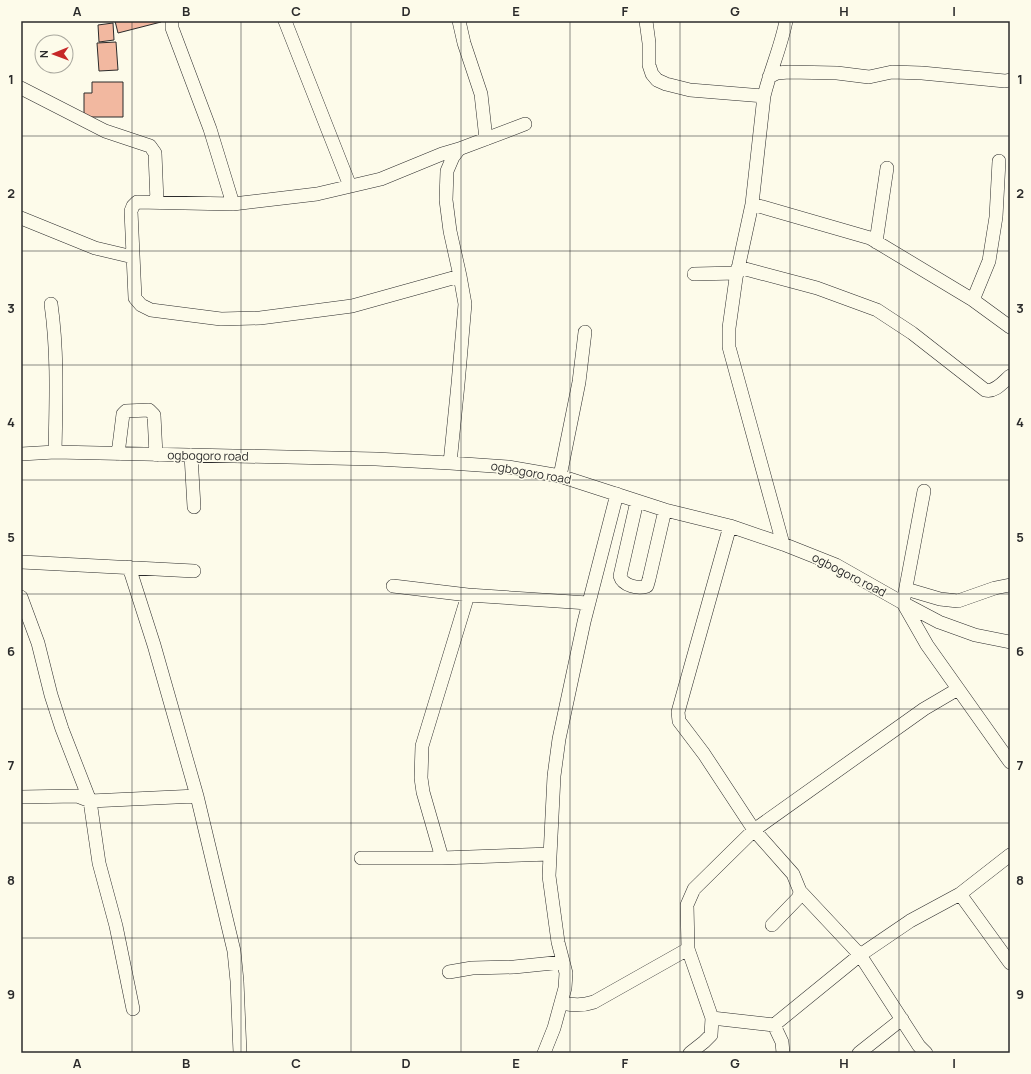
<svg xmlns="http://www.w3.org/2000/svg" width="1031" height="1074" font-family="Manrope,sans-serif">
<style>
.building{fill:#f2b8a0;stroke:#2b2b2b}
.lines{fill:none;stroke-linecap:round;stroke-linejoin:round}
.minor-casing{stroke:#2b2b2b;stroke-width:14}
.minor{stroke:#fdfbea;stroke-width:13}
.grid{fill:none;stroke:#2b2b2b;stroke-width:1;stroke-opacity:0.55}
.labels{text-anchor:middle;stroke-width:3;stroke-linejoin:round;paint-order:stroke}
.street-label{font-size:12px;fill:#2b2b2b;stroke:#fdfbea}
.neatline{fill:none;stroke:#2b2b2b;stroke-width:1.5}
.grid-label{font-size:13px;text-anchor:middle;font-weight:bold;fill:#2b2b2b}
</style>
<rect width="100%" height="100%" fill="#fdfbea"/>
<path class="building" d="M115 21H160L161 22 118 33Z
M113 23 114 40 99 42 98 25Z
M116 42 118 70 99 71 97 43Z
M92 82H123V117H84V93H92Z"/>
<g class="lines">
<defs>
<path id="minor" d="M172 21V28L210 129 233 204
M285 21 350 186
M459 21 464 43 481 94 486 139
M646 21 649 43V65L652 74 657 80 666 84 690 90 764 96
M769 77 777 73 789 72 837 73 869 77 892 72 922 73 1005 81 1010 80
M21 88 105 131 150 146 155 153 157 202
M459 149 442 154 381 179 317 194 233 204 137 202 133 206 131 211 135 298 141 305 151 310 221 319 260 318 352 306 460 276
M752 204 870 238 973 300 1010 327
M21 218 95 248 133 257
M876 242 887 168
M738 267 817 288 877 310 912 333 985 390C995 393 1003 382 1010 376
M694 274 737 273
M973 300 989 261 996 217 999 161
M51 304C58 353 56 403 55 452
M21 454 55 452 376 459 450 463 508 467 560 476 665 510 730 526 783 544 836 565 903 603 939 622 975 635 1010 642
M118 454 123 414 126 411 149 410 154 415 156 455
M191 455 194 507
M450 463 458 384 465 304 460 276 450 231 446 200 447 171 453 157 459 149 525 124
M560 476 579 382 585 332
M924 491 903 603 927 645 1010 762
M637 501 620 576C623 586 638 589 647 586L649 579 665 510
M730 526 678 712 679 721 704 754 754 830 793 874 800 891 799 897 772 925
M783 544 729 347V328L736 278 752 204 764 96C770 71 781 47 786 21
M21 562 194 571
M393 586 468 595 588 603
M906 589 940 599 958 601 995 588 1010 585
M21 597 38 643 51 695 62 729 90 801 99 863 116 926 133 1009
M197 796 234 951 237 981 240 1053
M21 797 77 796 90 801 197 796 154 645 129 567
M361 858H442L550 854
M442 858 423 792 421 778 422 746 468 595
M800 891 860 955 910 921 960 894 1010 855
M960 894 1010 963
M449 972 472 968 514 967 563 962
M561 1003C573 1005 582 1006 594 1002L688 949
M712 1018 774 1025 782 1042 783 1053
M774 1025 860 955 919 1046 926 1053
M544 1053 554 1028 565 988 566 973 558 942 549 876 554 776 559 739 584 622 617 494
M690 1053 704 1042 711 1035 712 1018 688 949 687 905 694 889 754 830 924 709 958 689
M859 1053 902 1019"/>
</defs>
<use href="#minor" class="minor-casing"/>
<use href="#minor" class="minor"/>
</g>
<path class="grid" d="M132 21V1053M241 21V1053M351 21V1053M461 21V1053M570 21V1053M680 21V1053M790 21V1053M899 21V1053M21 136H1010M21 251H1010M21 365H1010M21 480H1010M21 594H1010M21 709H1010M21 823H1010M21 938H1010"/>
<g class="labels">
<g class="street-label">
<text transform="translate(208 456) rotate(1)" y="4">ogbogoro road</text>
<text transform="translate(531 473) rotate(10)" y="4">ogbogoro road</text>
<text transform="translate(849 575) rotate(27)" y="4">ogbogoro road</text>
</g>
</g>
<rect width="1031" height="1074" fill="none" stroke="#fdfbea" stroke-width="44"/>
<g transform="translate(54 54) rotate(269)"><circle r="19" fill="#fdfbea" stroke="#a9a89e"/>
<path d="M0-3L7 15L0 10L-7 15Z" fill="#c62828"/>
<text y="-6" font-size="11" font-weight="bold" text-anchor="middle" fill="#2b2b2b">N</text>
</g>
<rect x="22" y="22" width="987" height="1030" class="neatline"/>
<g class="grid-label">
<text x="77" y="16">A</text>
<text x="186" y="16">B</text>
<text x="296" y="16">C</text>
<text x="406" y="16">D</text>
<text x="516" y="16">E</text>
<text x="625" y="16">F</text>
<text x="735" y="16">G</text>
<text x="844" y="16">H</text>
<text x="954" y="16">I</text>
<text x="11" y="84">1</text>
<text x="1020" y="84">1</text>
<text x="11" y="198">2</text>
<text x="1020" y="198">2</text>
<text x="11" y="313">3</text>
<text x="1020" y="313">3</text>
<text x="11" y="427">4</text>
<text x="1020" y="427">4</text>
<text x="11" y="542">5</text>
<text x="1020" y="542">5</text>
<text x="11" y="656">6</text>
<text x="1020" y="656">6</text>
<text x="11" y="770">7</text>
<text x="1020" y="770">7</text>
<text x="11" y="885">8</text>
<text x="1020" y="885">8</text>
<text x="11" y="999">9</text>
<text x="1020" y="999">9</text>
<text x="77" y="1068">A</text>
<text x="186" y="1068">B</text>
<text x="296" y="1068">C</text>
<text x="406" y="1068">D</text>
<text x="516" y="1068">E</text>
<text x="625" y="1068">F</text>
<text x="735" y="1068">G</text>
<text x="844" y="1068">H</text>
<text x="954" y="1068">I</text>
</g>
</svg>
